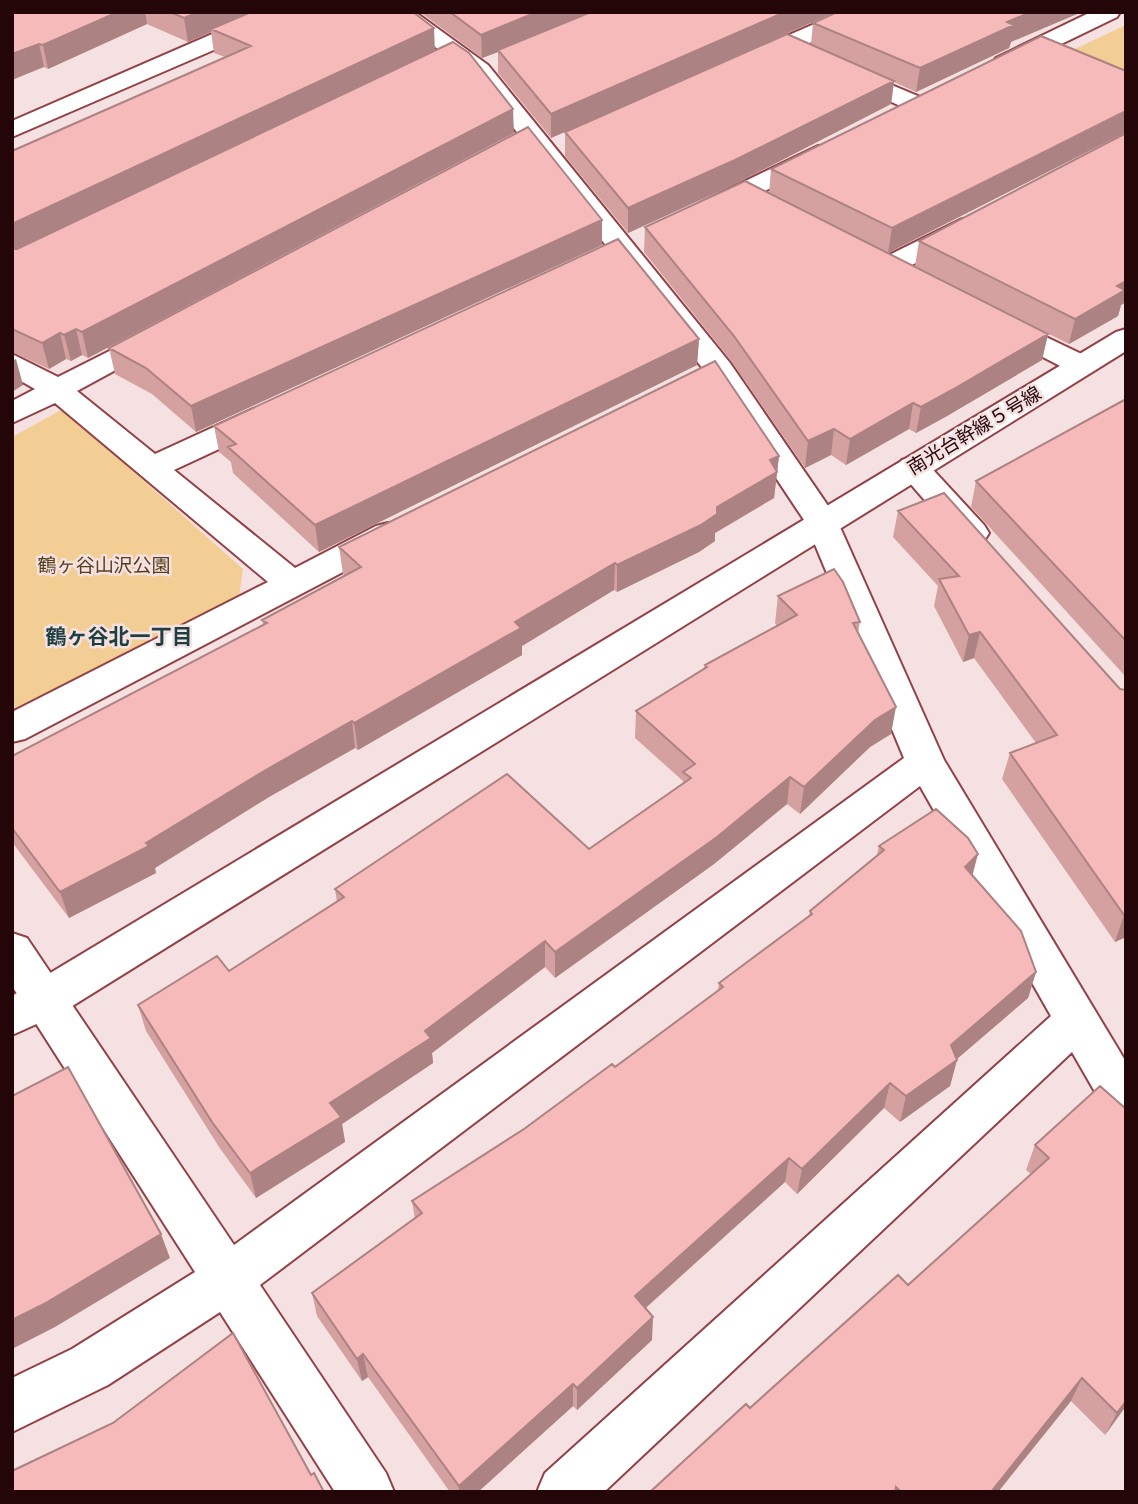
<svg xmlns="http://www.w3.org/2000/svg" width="1138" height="1504" font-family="Barlow,'Noto Sans JP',sans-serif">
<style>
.green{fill:#f3ce94}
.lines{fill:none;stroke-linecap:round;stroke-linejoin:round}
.street-casing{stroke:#924146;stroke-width:4}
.secondary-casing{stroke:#924146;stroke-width:4}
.street{fill:#fff;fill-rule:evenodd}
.secondary{fill:#fff;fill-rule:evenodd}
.wall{fill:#d4a0a0}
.shaded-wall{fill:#ac8282}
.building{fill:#f6baba;stroke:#ac8282;stroke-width:2}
.labels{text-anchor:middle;stroke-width:5;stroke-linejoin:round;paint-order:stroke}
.street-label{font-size:19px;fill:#240508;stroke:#f5e1e1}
.park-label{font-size:19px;fill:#543f1c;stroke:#f5e1e1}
.neighbourhood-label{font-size:21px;font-weight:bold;fill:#1d3f40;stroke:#f5e1e1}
</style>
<rect width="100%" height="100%" fill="#f5e1e1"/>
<path class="green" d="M1126 25V92L1049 61Z
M63 409 243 569 239 597 12 711V437Z"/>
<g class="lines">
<defs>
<path id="street" d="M263 12H293L290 17 12 137V121Z
M389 12H415L488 65 730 363 835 516 944 760 1126 1062V1124L1110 1118 1072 1052 604 1492H537L545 1473 1051 1016 920 786 260 1285 386 1473 394 1492H335L220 1312 108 1385 12 1432V1378L72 1349 195 1272 12 986V933L27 938 234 1245 904 758 806 523 707 374 472 75Z
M842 12H872L869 17 759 65H743L739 60 743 55Z
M1091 12H1120L1117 17 1012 68H996L992 63 996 58Z
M844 65 925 99 928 104 925 109H907L836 77 832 72 836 67Z
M818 146 827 149 831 154 827 159 718 215H700L696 209 700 203Z
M962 219 972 221 976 227 972 233 897 273 887 275 877 273 873 267 877 261Z
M1000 315 1092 359 1096 365 1092 371 1081 374 1070 371 990 330 985 324 990 318Z
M159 326 169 329 174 335 169 341 77 391 155 454 253 409 264 407 275 409 280 416 275 423 174 470 295 568 376 526 388 523 400 526 405 534 400 542 25 739 12 742V712L268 582 55 403 12 423V401L35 389 12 376V354L58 377Z
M913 457 924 460 984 525 989 533 984 541 972 544 960 541 902 474 897 467 902 460Z"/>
<path id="secondary" d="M1126 329V351L61 1013 12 1035V996L1116 332Z"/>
</defs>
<use href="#street" class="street-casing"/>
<use href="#secondary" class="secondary-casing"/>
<use href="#street" class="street"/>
<use href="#secondary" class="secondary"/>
</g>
<path class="wall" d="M12 12H413L435 50 514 133 88 358 82 355 71 361 66 359 49 369 12 352V151L225 57 214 53 211 32 188 42 147 24 48 69 44 67Z
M420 12H835L551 138 498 73V52L482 58Z
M813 23 1011 42 1009 48 916 92 894 82 891 104 733 185 628 233 565 156V132L811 44Z
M1126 71V132L888 253 769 193 771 169Z
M1126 133V302L1121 305 1118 316 1069 344 915 266 919 241Z
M602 220V245L196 432 152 394 115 374 109 348Z
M645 227 1048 334 1042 360 947 416 916 433 909 429 846 465 831 455 805 468 732 362 644 252Z
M699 339 697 365 319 552 233 473 231 462 219 452 214 426Z
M1126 399V677L971 507 976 481Z
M779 456 774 498 715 533V541L699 552 617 592 614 590 522 646V655L358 750 355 748 269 797 155 868 156 873 69 918 12 842V756L263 625 262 620 345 576 343 574 339 547Z
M898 511 1120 689 1126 937 1115 942 1002 779 1010 753 1036 743 974 658 963 662 934 606 938 586 893 537Z
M778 596 860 622 858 633 891 734 870 747 800 814 787 804 714 864 555 978 545 967 432 1053 433 1063 342 1124 345 1142 256 1198 219 1147 146 1031 138 1005 229 971 337 902 335 889 589 849 683 783V781L635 738 636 711 704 668 705 665 777 626 775 623Z
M879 846 972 876 1036 972 1028 998 957 1059 950 1086 900 1122 884 1108 797 1194 785 1182 646 1308 652 1340 577 1410 573 1406 478 1492H450L368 1377 362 1381 317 1316 312 1293 415 1219 412 1201 524 1129 615 1067 718 991 719 983 809 916 810 911 877 855Z
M1126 1109V1406L1105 1435 1071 1401 998 1492H650L750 1408 908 1285 1031 1174 1026 1170 1035 1145Z"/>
<path class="shaded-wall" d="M118 12H145L147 24 48 69 43 45Z
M199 12H256L211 29V32L188 42 184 18Z
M537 12H593L498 50V52L482 58 481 35Z
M785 12H835L551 138V114Z
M1031 12H1082L1011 42 1009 48 916 92 920 68 1007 22Z
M434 28 435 51 12 252V224Z
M39 44 44 67 12 80V54Z
M894 81 891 104 733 185 628 233V208Z
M513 109 514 133 88 358 82 332Z
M1126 111V132L888 253 892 228Z
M602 220V245L196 432 191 406Z
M1126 281V302L1121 305 1118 316 1069 344 1075 319 1117 286Z
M76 329 82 355 71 361 64 335Z
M60 333 66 359 49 369 42 343Z
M1048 334 1042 360 947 416 916 433 921 407Z
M699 339 697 365 319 552 315 525Z
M16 359 23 385 12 392V361Z
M913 403 909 429 846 465 850 439Z
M834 429 831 455 805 468 808 441Z
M779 456 774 498 715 533V541L699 552 617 592V565L717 507 770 460Z
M615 563 614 590 522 646V655L358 750 354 723 515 622Z
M980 632 974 658 963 662 969 635Z
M896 707 891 734 870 747 800 814 804 787 875 720Z
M352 721 355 748 269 797 155 868 156 873 69 918 60 892 146 843 264 771Z
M790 777 787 804 714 864 555 978V952Z
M978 854 971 881 965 867Z
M1124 915H1126V937L1115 942Z
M545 941V967L432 1053 433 1063 342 1124 345 1142 256 1198 250 1173 330 1103Z
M1036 972 1028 998 951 1064 957 1060 950 1086 900 1122 906 1096 951 1045Z
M890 1083 884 1108 797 1194 802 1169Z
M789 1158 785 1182 633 1319 635 1296Z
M161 1234 170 1258 55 1327 12 1349V1320Z
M653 1317 652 1340 577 1410V1388Z
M363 1354 368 1377 362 1381 357 1359Z
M1082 1378 1071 1401 998 1492H991Z
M573 1384V1406L478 1492H459V1486Z
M1126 1401V1406L1105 1435 1117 1413Z"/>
<path class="building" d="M12 12H118L43 45 39 44 12 54Z
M170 12H199L184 18Z
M251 12H413L434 28 12 224V151L251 46 211 29Z
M450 12H537L481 35Z
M591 12H785L551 114 498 50Z
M837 12H1031L1007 22 1014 25 920 68 813 23Z
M787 34 894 81 735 160 628 208 565 132Z
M1041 36 1126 71V111L892 228 771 169Z
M453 42 469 53 513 109 82 332 76 329 64 335 60 333 42 343 12 329V249H17Z
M528 127 602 220 191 406 146 368 109 348Z
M1126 133V281L1117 286 1125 290 1075 319 919 241Z
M745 181 1048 334 952 390 921 407 913 403 850 439 834 429 808 441 734 336 645 227Z
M618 239 699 339 315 525 228 447 236 444 214 426Z
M715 361 779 456 770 460 777 472 717 507V514L701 525 617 565 615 563 515 622 521 628 354 723 352 721 264 771 146 843 149 846 60 892 12 828V756L267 623 262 620 361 567 339 547Z
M1126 399V641L976 481Z
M944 493 1120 689 1126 690V915H1124L1010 753 1057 735 980 632 969 635 939 579 959 576 898 511Z
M834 569 843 582 860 622 853 623 896 707 875 720 804 787 790 777 717 837 555 952 545 941 425 1031 431 1038 330 1103 341 1117 250 1173 212 1122 138 1005 217 956 229 971 344 897 335 889 507 774 589 849 691 778 683 772 695 764 636 711 707 667 705 665 797 615 778 596Z
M936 809 968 838 978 854 965 867 1021 931 1036 972 951 1045 957 1060 906 1096 890 1083 802 1169 789 1158 635 1296 653 1317 577 1388 573 1384 459 1486 363 1354 357 1359 312 1293 422 1213 412 1201 524 1129 612 1064 615 1067 723 987 719 983 812 914 810 911 884 850 879 846Z
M68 1067 161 1234 44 1304 12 1320V1096Z
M1100 1086 1126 1109V1401L1117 1413 1082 1378 991 1492H901L896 1487 895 1492H650L746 1404 750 1408 898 1275 908 1285 1049 1158 1035 1145Z
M233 1333 311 1475 314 1473 324 1492H12V1471L113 1423Z"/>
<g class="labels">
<g class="street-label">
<text transform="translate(974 430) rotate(-31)" y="7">南光台幹線５号線</text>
</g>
<g class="park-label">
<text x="104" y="572">鶴ヶ谷山沢公園</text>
</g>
<g class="neighbourhood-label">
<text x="119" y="644">鶴ヶ谷北一丁目</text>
</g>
</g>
<rect width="1138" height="1504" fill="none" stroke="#240508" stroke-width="28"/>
</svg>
